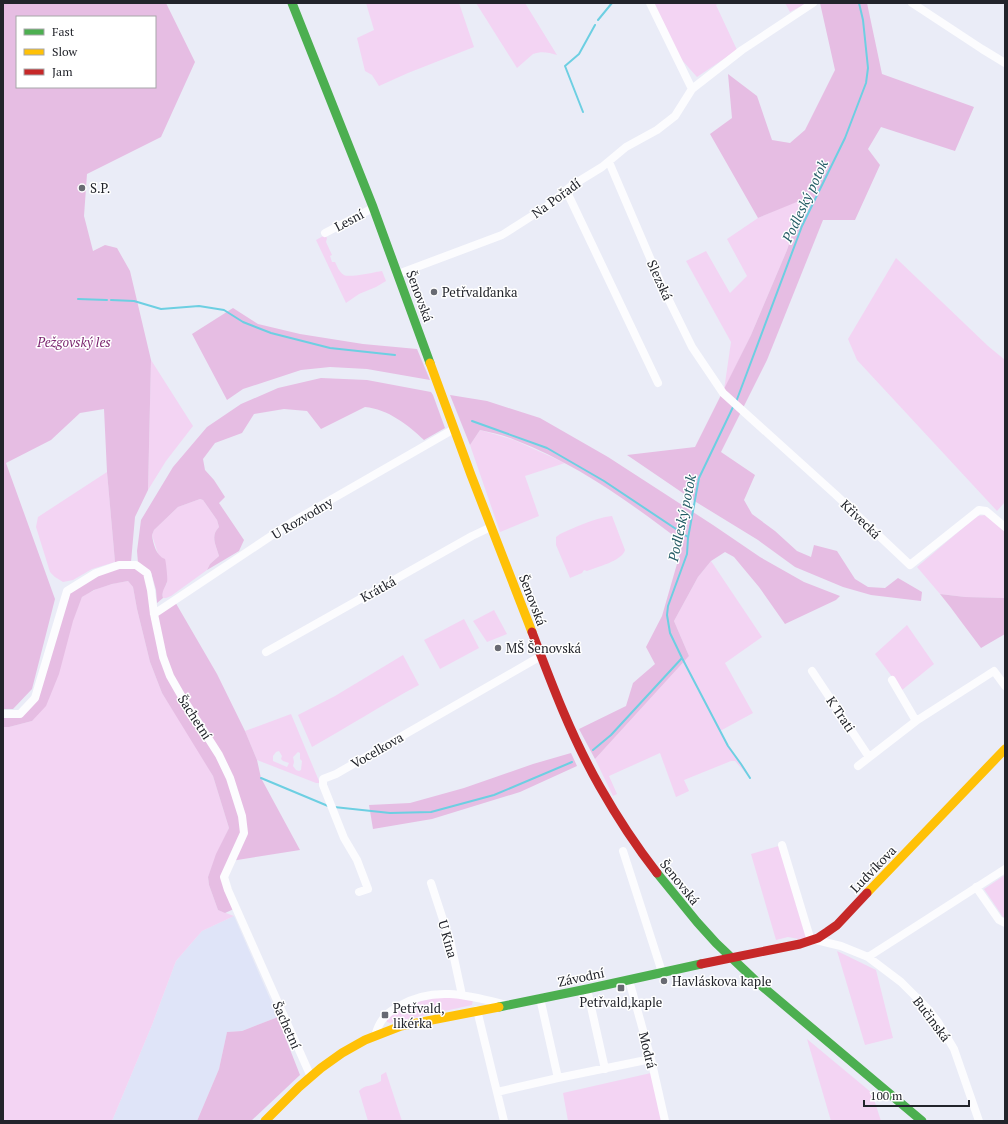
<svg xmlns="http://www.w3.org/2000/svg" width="1008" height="1124" font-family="'PT Serif',serif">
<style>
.built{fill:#dfe4f8}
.green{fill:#f3d4f3;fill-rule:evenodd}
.forest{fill:#e6bde3;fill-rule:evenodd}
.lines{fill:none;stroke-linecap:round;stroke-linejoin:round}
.stream{stroke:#6dcfe2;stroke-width:2}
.street{stroke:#fcfcfe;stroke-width:8}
.fast{stroke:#4caf50;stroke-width:9}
.slow{stroke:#ffc107;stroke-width:9}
.jam{stroke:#c62828;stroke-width:9}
.poi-dot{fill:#686a72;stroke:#fff;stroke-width:1.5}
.labels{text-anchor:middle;stroke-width:3;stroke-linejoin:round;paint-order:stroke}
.poi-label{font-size:13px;fill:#22242b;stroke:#fff;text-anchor:start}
.street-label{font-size:13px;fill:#22242b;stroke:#fff}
.park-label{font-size:13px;font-style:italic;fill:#7b256f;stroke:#fff}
.water-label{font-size:14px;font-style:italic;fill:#265d67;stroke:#fff}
</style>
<rect width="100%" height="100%" fill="#eaecf7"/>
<path class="built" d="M234 916 278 1017 242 1031 227 1032 219 1069 197 1121H112L152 1025 176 961 202 931Z"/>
<path class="green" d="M366 3H459L474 47 408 73 379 86 372 75 365 71 357 38 374 30Z
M476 3H525L557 55C548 52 541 51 533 54L517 68Z
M651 3H719L716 5 737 50 697 77 681 59Z
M785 3H807L790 12Z
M804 198 787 250 751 335 724 390 731 342 686 261 706 251 730 293 747 276 727 239 758 218Z
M325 235 327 238 326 242 332 255 330 256 332 262H335C337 266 339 272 344 275 350 278 375 272 382 271L386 281 376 287 359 294 346 303 316 240Z
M896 258 988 346 1005 360V502L997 511 857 360 848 339Z
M151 360 193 426 166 461 148 490Z
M480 430 514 440 565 463 525 476 539 516 500 532 470 445Z
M107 472 115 562 92 569 73 580 63 582 55 577 50 572 36 527 38 517Z
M200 499 203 500 217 520 219 527C210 536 216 545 219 556L210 564 207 570 171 596 166 598H163L162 592 167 583 166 566 158 554 152 535 154 530 178 507Z
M986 515 1005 531V598L965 597 940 594 917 567 977 516Z
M612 516 625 550C622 561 597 567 587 571L584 570 582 573 570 578 556 545V537L560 534C576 527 594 518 612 516Z
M711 561 762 637 725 663 753 713 720 731C729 748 740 762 750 778L735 761H731L684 780 689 791 676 797 660 753 609 776 617 794 613 796 595 759 689 656 674 621 698 577Z
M128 581 133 587 137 609 150 662 162 693 195 744 213 776 229 828 217 854 208 877 209 885 218 910 234 916 202 931 176 961 152 1025 112 1121H3V727H9L32 721 82 597C98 587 109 584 128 581Z
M494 610 507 634 487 642 473 621Z
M464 619 479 648 440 669 424 640Z
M907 625 934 664 902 690 875 654Z
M403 655 419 685C383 704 348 727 312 747L298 715 335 696Z
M291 714 319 781V783H316L257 760 245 731ZM279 751 282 756 281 759 283 761 289 763 287 767 273 761V756L276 752ZM298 752 300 753V759L302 761 301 770 299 771 296 770 293 766 294 762 293 757Z
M782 845 808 938 799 939 788 937 776 940 751 854Z
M1005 875V917H1003L984 889Z
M837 951 876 970 893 1038 865 1045Z
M439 997H451L473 1000 472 1005 390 1023 387 1022V1019C402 1005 419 1001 439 997Z
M807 1039 872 1093 881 1121H831Z
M386 1072 402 1121H368L359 1091C365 1084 373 1087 381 1081V1075Z
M651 1073 662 1121H568L563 1093Z"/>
<path class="forest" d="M3 3H166L195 62 161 137 87 174 84 216 93 251 105 245 117 248 130 271 151 360 148 490 135 517 131 562H115L107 472 104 409 80 413 51 440 6 463 55 599 32 689 13 709H3ZM17 17H155V87H17Z
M820 3H867L882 74 974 107 955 151 881 127 868 149 880 165 855 220H823L767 360 721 452 755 475 744 500 752 514 775 531 797 551 811 557 814 545 837 551 855 579 868 587 885 588 898 578 922 592 921 601 871 595 843 587 795 567 758 540 696 502 627 455 695 447 751 335 787 250 804 199 758 218 710 134 732 118 728 74 757 96 772 140 790 143 805 130 835 70Z
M233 308 258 324 300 334 363 344 417 349 430 380 367 369 330 367 301 370 243 389 227 400 192 334Z
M321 378 367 380 431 392 433 395 445 428 424 440C408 425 388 409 365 407L321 429 307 411 284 409 254 414 242 433 215 443 203 459 205 470 214 480 225 497 219 503 244 540 239 551 207 570 210 564 219 556C216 545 210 536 219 527L217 520 203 500 200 499 178 507 154 530 152 535C153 543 156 556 165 559 166 562 168 579 167 582 165 588 161 592 163 598L157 603 156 590 151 572 138 563 137 551 141 520 173 467 207 427 241 404 278 388Z
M450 395 487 401 540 418 608 457 713 525 760 557 804 582 840 596 836 600 785 624 759 587 734 557 725 552 711 561 698 577 674 621 689 656 595 759 579 729 626 706 633 683 655 664 646 647 662 616 683 543C631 503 577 464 515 440 504 435 492 433 480 430L470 445Z
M134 565 147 573 154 613 174 600 217 674 245 731 257 760 261 778 300 850 231 861 224 877 236 908 225 913 218 910 209 885 208 877 216 854 229 828 213 776 162 693 150 662 137 609 133 587 128 581 112 584 94 590 82 597 73 621 59 674 46 706 32 721 9 727H3V714H20L35 698 67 591 96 573Z
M940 594 965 597 1005 598V634L981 648C967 630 954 611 940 594Z
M571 753 577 766 520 792 432 819 373 829 369 805 410 803 464 788 533 764Z
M278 1017 284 1034 300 1075 251 1121H197L219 1069 227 1032 242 1031Z"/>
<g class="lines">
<path class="stream" d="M598 20 612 3
M583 112 565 66 579 54 595 25
M78 299 107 300
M111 300 134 301 161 309 199 306 224 310 243 322 271 333 330 348 395 355
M736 402 802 226 845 138 866 83 868 68 863 20 859 3
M472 421 547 448 604 481 688 537
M682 658 728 746 741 764 750 778
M593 750 611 735 682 658 670 633 667 615 668 606 687 554 688 538 699 478 734 405
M261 778 328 806
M334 807 390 813 431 812 494 795 572 762"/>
<path class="street" d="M650 3 692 89
M912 3 982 49 1005 63
M609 162 662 286 692 347 723 393 836 495 910 565 979 510 986 511 1005 527
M566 190 658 383
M325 233 373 208
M398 274 502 235 546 207 571 186 602 167 626 147 657 130 675 116 692 89 742 50 813 3
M154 614 292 522 454 429
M266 652 472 536 491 527
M812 671 869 757
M892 680 916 721
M3 714H20L35 698 67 591 96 573 119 565H136L147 573 151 590 154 614 163 657 170 676 182 697 219 755 230 778 242 816 244 833 224 877 228 890 311 1077
M858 766 916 721 994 671 1005 686
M782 845 811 941
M623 851 662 972
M431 883 451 944 462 995
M976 887 999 920 1005 923
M359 892 368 889 357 860 344 838 323 785V779L336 774 541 656
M816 940 841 946 868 957 901 982 927 1008 938 1022 954 1049 979 1121
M868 957 1005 869
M629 980 651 1059 665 1121
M587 989 605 1069
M540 998 558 1078
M477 1010 504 1121
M375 1036C379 1021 386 1013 399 1006 433 986 467 995 503 1004
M497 1092 558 1078 651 1059"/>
<path class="fast" d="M292 3 373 207 430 363
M657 873 697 922 716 943 757 982 922 1121
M499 1007 587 989 701 964"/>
<path class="slow" d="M430 363 471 475 532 632
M867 893 1005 749
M265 1121 299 1087 321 1068 342 1053 365 1040 401 1026 499 1007"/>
<path class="jam" d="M532 632C552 685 572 738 600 787 617 817 636 846 657 873
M701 964 800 944 818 938 827 932 837 925 867 893"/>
</g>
<g class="poi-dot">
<circle cx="82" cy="188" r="4"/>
<circle cx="434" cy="292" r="4"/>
<circle cx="498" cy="648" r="4"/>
<circle cx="664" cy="981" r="4"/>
<rect x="617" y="984" width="8" height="8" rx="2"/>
<rect x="381" y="1011" width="8" height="8" rx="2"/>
</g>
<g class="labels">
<g class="poi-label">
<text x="90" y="193">S.P.</text>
<text x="442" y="297">Petřvalďanka</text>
<text x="506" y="653">MŠ Šenovská</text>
<text x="672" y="986">Havláskova kaple</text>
<text x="621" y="1007" text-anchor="middle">Petřvald,kaple</text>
<text x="393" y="1013">Petřvald,<tspan x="393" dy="15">likérka</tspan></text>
</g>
<g class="street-label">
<text transform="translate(556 198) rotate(-36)" y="5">Na Pořadí</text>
<text transform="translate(349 220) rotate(-28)" y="5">Lesní</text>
<text transform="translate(660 280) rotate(66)" y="5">Slezská</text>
<text transform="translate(420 296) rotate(70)" y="5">Šenovská</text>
<text transform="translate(302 518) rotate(-31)" y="5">U Rozvodny</text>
<text transform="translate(861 519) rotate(44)" y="5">Křivecká</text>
<text transform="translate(378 589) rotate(-29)" y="5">Krátká</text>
<text transform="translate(533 600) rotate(69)" y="5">Šenovská</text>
<text transform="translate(841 714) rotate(56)" y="5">K Trati</text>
<text transform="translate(195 717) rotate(57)" y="5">Šachetní</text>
<text transform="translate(377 750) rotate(-30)" y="5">Vocelkova</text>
<text transform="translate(873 869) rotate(-46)" y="5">Ludvíkova</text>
<text transform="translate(680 882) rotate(51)" y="5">Šenovská</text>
<text transform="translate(448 939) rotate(74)" y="5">U Kina</text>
<text transform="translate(581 977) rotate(-12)" y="5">Závodní</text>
<text transform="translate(932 1019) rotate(53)" y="5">Bučinská</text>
<text transform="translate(287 1025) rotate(66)" y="5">Šachetní</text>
<text transform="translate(648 1050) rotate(76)" y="5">Modrá</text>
</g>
<g class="park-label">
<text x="74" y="347">Pežgovský les</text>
</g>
<g class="water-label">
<text transform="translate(805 201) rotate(-65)" y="5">Podleský potok</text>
<text transform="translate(682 518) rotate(-78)" y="5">Podleský potok</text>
</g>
</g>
<rect width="1008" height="1124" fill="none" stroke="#22242b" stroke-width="8"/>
<rect x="16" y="16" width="140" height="72" fill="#ffffff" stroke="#a7a7aa"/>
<rect x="24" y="29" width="20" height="6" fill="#4caf50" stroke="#a7a7aa"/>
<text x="52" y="36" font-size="12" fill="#22242b">Fast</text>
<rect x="24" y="49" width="20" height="6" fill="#ffc107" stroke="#a7a7aa"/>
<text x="52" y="56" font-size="12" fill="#22242b">Slow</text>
<rect x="24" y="69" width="20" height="6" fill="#c62828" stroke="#a7a7aa"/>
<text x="52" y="76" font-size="12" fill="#22242b">Jam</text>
<path d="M864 1100v6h105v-6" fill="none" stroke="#22242b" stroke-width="2"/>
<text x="870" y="1100" font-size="12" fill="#22242b" stroke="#ffffff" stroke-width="3" paint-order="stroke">100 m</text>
</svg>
